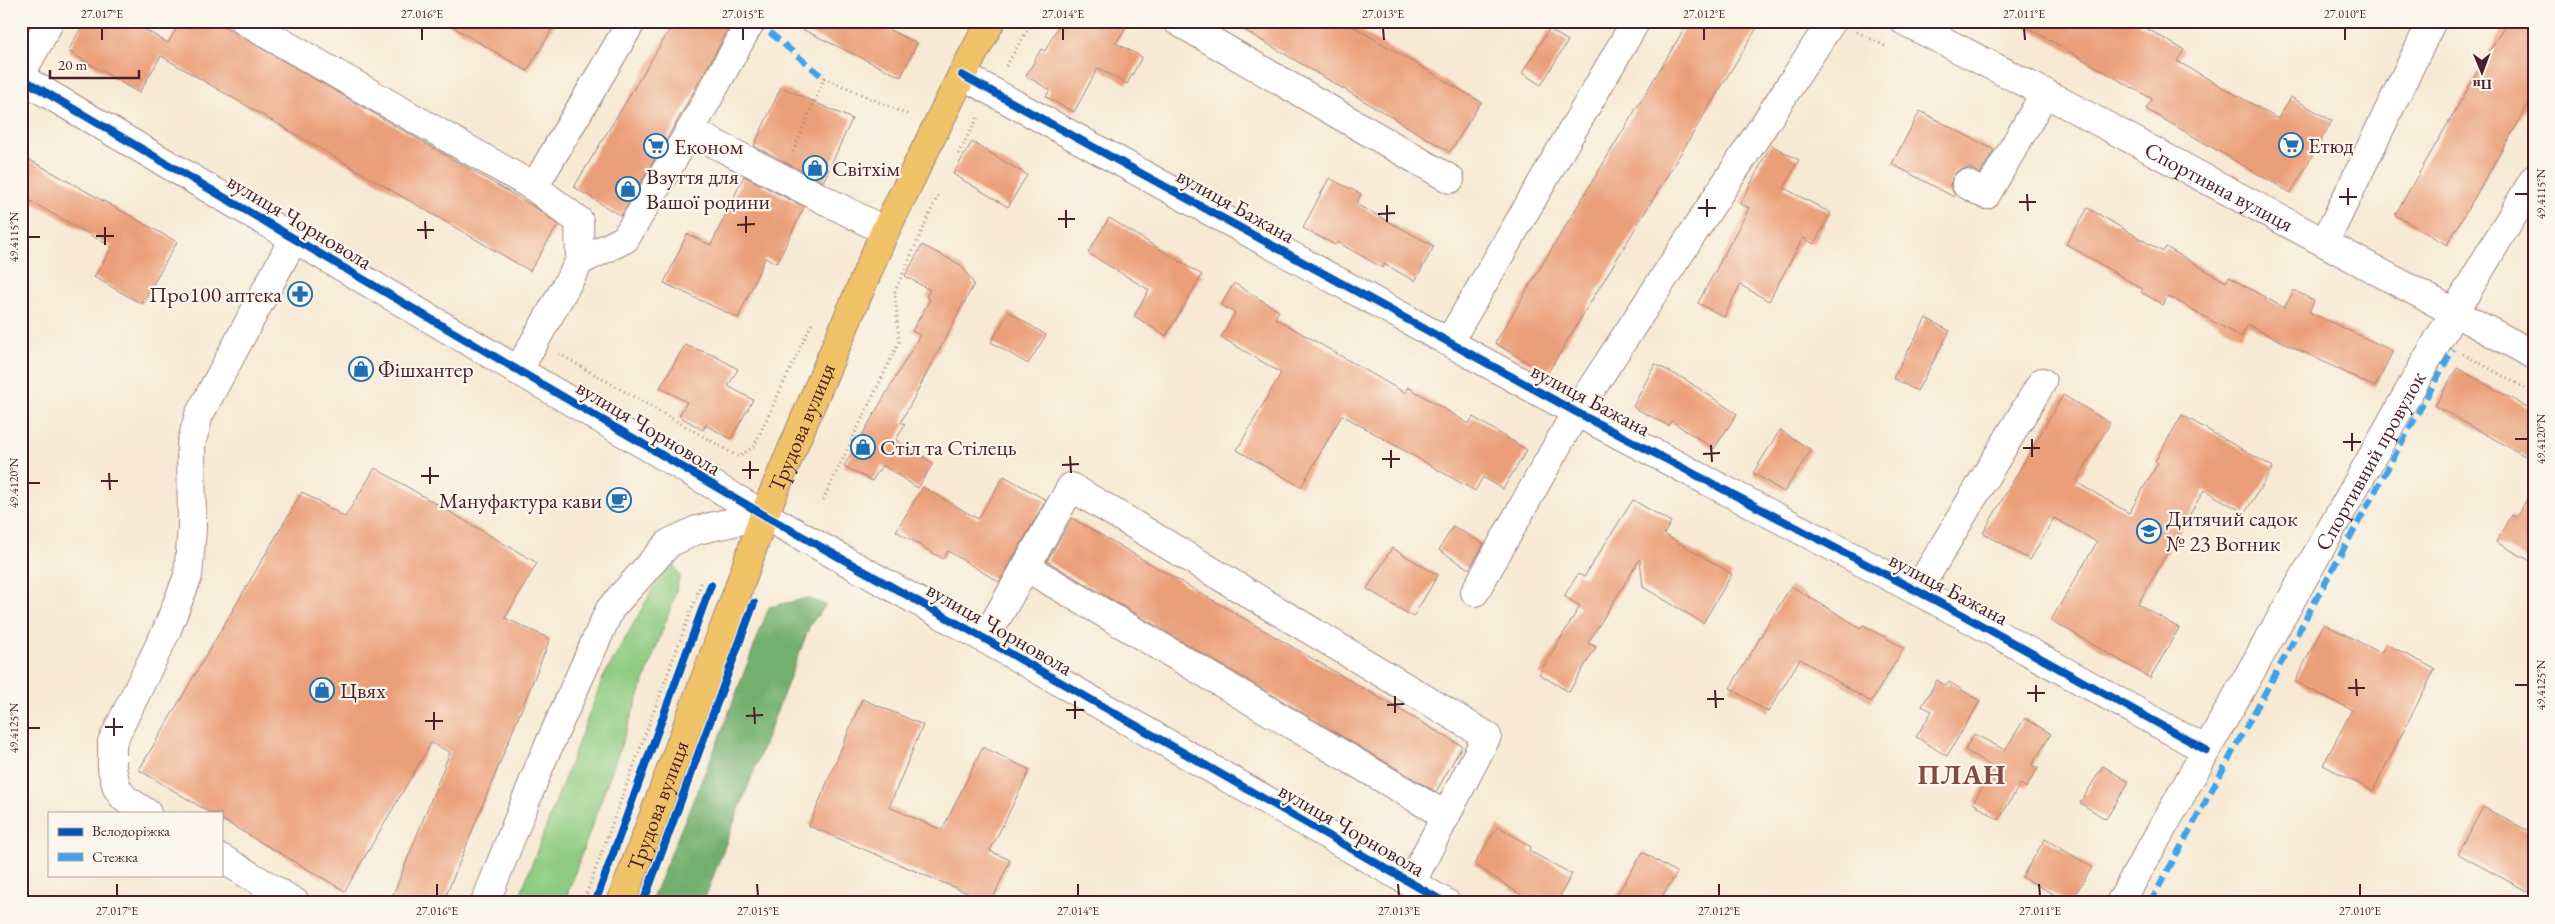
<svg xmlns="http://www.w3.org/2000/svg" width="2555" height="924" font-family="'EB Garamond',serif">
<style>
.green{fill:#8fcc82;stroke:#6c7656}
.forest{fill:#73b070;stroke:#5e684e}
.building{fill:#eb9f79}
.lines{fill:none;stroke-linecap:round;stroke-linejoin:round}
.minor-casing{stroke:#a0847f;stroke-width:30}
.major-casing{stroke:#a0847f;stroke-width:30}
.path{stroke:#a0847f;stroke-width:3;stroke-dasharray:1 4;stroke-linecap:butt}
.minor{stroke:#fff;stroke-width:28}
.major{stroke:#f0c369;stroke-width:28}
.quiet{stroke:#40a2eb;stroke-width:6;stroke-dasharray:12 6;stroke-linecap:butt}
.cycleway-casing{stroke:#fbf7ec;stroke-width:11}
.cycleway{stroke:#0057b8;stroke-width:8}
.ticks{fill:none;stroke:#4a1f2b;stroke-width:2}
.labels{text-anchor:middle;stroke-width:4.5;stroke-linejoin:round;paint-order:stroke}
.poi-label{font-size:22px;fill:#4a1f2b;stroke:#fbf7ec;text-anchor:start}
.street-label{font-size:22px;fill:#4a1f2b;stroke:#fbf7ec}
.district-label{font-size:28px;font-weight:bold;letter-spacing:1px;fill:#824c46;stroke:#fbf7ec}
.neatline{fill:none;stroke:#4a1f2b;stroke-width:2}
.ticks-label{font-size:12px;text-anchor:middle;fill:#4a1f2b}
</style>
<rect width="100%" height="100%" fill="#fbf7ec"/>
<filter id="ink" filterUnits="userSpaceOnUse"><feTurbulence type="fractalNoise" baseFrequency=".02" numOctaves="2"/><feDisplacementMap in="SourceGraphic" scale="10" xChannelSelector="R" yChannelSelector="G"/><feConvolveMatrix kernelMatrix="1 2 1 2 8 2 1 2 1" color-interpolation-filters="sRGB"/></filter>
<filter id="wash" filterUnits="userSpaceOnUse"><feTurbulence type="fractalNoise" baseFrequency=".0096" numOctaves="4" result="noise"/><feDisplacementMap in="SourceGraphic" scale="20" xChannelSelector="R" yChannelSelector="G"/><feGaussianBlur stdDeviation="1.12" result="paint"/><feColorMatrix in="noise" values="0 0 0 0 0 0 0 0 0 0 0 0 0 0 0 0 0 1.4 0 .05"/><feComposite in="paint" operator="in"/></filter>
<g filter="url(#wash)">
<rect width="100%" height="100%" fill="#f7e9d3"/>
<path class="green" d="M673 564 680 576 673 601 564 903H517L603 678 663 571Z"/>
<path class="forest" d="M807 598 826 605 810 625 703 903H650L718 741 769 607Z"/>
<g id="blocks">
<path class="building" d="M85 21H130L168 43 181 21H215L538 209 558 225 530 271 161 56 139 93 68 51Z
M443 21H557L527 71Z
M675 21H733L676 123 621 216 574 187Z
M785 21H871L917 43 901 77Z
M1061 21H1130L1116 43 1142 57 1127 84 1098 68 1074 112 1046 97 1050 90 1026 76 1041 49 1045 51Z
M1229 21H1344L1481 102 1450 152Z
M1689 21H1761L1547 374 1495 343Z
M2016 21H2134L2184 50 2177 61 2278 119 2291 97 2332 121 2291 193 2146 109 2152 99Z
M2507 21H2534V95L2447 245 2395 215Z
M1549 29 1568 41 1541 85 1522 73Z
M781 87 852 119 823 182 754 146Z
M1920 111 1994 150 1980 174 1970 168 1958 170 1953 176 1950 185 1955 195 1954 197 1892 164Z
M972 142 1027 175 1008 207 953 174Z
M1771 145 1799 160 1784 188 1831 213 1814 244 1803 238 1769 301 1740 285 1724 317 1698 303 1749 208 1740 204Z
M21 155 177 242 142 304 94 277 112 247 21 196Z
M744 176 804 207 777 263 765 258 738 318 664 283 687 234 711 245Z
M1329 178 1361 194 1356 204 1434 246 1415 281 1384 264 1383 268 1337 242 1335 245 1303 228Z
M2088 208 2163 252 2166 247 2226 282 2229 277 2284 308 2294 290 2314 301 2309 312 2393 351 2375 387 2248 325 2241 337 2168 296 2163 305 2141 292 2143 289 2066 244Z
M1109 218 1202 275 1166 336 1134 316 1149 290 1088 253Z
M922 245 961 265 974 284 901 422 905 424 896 440 933 463 918 488 882 465 872 481 844 466 920 335 912 331 930 299 926 297 930 290 905 276Z
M1234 283 1279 311 1275 318 1405 393 1408 387 1469 424 1473 417 1527 450 1503 489 1483 477 1475 491 1342 415 1301 487 1237 450 1281 373 1221 337 1235 313 1221 305Z
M1009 312 1046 335 1028 364 991 342Z
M1926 318 1950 331 1917 391 1893 378Z
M685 345 715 356 738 369 728 386 753 400 731 439 706 425 703 430 679 416 687 402 660 388Z
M1655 364 1686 380 1737 414 1714 449 1671 421 1669 426 1633 407Z
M2457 368 2534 411V461L2435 406Z
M2063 395 2110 423 2076 482 2129 513 2158 463 2155 461 2182 415 2273 467 2245 513 2204 490 2138 604 2179 628 2150 678 2051 620 2097 542 2054 518 2030 560 1983 533Z
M1780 430 1811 450 1784 492 1753 473Z
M375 468 537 563 505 618 550 639 443 903H390L450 752 431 743 345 891 221 819V813H211L139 770 302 492 345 517Z
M1004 476 1046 500 999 582 948 551 943 559 896 531 923 487 978 519Z
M2534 487V563L2496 542 2511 515 2516 518Z
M1633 500 1671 522 1664 534 1732 574 1703 623 1643 587 1640 559 1588 643 1596 647 1569 692 1539 674 1580 606 1564 596 1578 574 1584 577Z
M1072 518 1462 746 1436 792 1047 561Z
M1453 526 1484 544 1469 569 1439 550Z
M1392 548 1438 575 1413 617 1367 589Z
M1791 586 1861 628 1863 625 1904 648 1871 702 1800 659 1768 712 1730 688Z
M2324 624 2381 653 2386 644 2435 669 2373 791 2323 765 2352 710 2295 682Z
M1937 680 1946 686 1949 682 1980 701 1947 756 1916 737 1932 711 1922 706Z
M862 699 923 725 889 807 942 830 983 747 1030 770 990 851 1010 860 991 903 809 826Z
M2025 718 2051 734 2032 765 2038 768 2026 788 2020 784 1999 820 1973 803 1994 768 1965 750 1974 734 2005 750Z
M2103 766 2129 782 2106 819 2080 803Z
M2483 807 2534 834V895L2458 854Z
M1498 826 1531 847 1529 851 1572 874 1556 903H1533L1474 864Z
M2045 839 2092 867 2070 903 2022 877Z
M1643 852 1677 873 1658 903H1612Z"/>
</g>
</g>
<g filter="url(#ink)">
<use href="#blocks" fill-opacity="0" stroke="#a0847f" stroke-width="1"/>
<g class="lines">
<defs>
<g id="minor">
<path d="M244 21 534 187"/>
<path d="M1177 21 1450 179"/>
<path id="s1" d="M1904 21 2045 93 2534 355"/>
<path d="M21 74 50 21"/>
<path d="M962 75 1576 412 1961 614 2206 750"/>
<path d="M21 78 764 515 985 639 1446 903"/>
<path d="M690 131 885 231"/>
<path d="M1966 184 1986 195 2045 93"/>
<path d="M2325 242 2432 21"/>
<path d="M580 261 579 221 534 187 632 21"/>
<path d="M1449 342 1636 21"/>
<path d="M518 371 580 261 625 239 690 131 751 21"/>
<path d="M1026 567 1446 816"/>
<path d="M1917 591 2042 382"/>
<path d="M1475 592 1576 412 1832 21"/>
<path d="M985 639 1071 487 1487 736 1411 883"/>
<path d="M147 813 124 798 117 788 112 769V742L166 632 188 576 192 528 191 444 199 415 294 238"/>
<path d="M221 858 296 903"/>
<path d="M485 903 540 765 610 609 669 543 697 530 764 515"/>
<path id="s2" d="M2120 903 2438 340 2534 179"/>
</g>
<g id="major">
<path id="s3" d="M621 903 736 596 764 515 885 231 962 75 991 21"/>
</g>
</defs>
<use href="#minor" class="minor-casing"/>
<use href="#major" class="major-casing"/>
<path class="path" d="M1857 32 1887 47
M1006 66 1033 21
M793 152 824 78 909 115
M958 154 978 117
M559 354 739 457 754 446 813 321
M2463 354 2534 393
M823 500 899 342 895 291 939 193
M583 903 702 581"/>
<use href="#minor" class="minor"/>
<use href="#major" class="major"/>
<path class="quiet" d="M756 21 824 78
M2150 903 2453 349"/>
<defs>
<path id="cycleway" d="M962 75 1576 412 1961 614 2206 750
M21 78 764 515 985 639 1446 903
M595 903 711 585
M643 903 754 603"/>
</defs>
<use href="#cycleway" class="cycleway-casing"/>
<use href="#cycleway" class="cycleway"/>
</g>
</g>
<path class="ticks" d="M102 28V40M422 28V40M743 28V40M1063 28V40M1383 28 1384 40M1704 28V40M2024 28 2025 40M2345 28V40M2348 188V205M2027 194 2028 211M2515 194H2528M2339 197H2357M1707 199V217M2019 202H2036M1387 205V222M1698 208H1716M1066 210V228M1378 214 1395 213M746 216V233M1058 219H1075M425 221 426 239M737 225 755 224M105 227V245M417 230H434M96 236H114M28 237H40M2352 433V451M2032 439V457M2515 439H2528M2343 442H2361M1711 445 1712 462M2023 448H2040M1391 450V468M1703 454 1720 453M1070 456 1071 473M1382 459H1400M750 461V479M1062 465 1079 464M430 467V484M742 470H759M109 473 110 490M421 476H439M101 481H118M28 483H40M2356 679 2357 696M2036 685V702M2515 685H2528M2348 688H2365M1715 690 1716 708M2027 693H2045M1395 696V713M1707 699H1724M1075 701V719M1387 705 1404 704M754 707 755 724M1066 710H1084M434 712V730M746 716 763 715M114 718V736M425 721H443M105 727H123M28 728H40M117 884V896M437 884V896M757 884 758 896M1078 884V896M1398 884 1399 896M1719 884V896M2039 884 2040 896M2360 884V896"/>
<defs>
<symbol id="supermarket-ring" viewBox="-11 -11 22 22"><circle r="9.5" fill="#fbf7ec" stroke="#1f6fb2" stroke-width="1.5"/><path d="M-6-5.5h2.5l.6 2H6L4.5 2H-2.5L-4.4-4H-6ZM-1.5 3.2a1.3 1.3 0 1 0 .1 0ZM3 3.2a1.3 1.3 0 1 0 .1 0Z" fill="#1f6fb2"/></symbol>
<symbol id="shop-ring" viewBox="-11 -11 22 22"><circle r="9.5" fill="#fbf7ec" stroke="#1f6fb2" stroke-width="1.5"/><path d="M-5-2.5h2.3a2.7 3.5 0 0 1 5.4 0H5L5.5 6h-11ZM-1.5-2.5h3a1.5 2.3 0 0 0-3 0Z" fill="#1f6fb2"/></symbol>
<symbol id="pharmacy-ring" viewBox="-11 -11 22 22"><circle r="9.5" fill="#fbf7ec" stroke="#1f6fb2" stroke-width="1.5"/><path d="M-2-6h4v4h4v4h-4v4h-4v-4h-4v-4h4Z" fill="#1f6fb2"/></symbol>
<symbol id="cafe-ring" viewBox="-11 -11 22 22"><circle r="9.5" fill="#fbf7ec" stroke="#1f6fb2" stroke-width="1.5"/><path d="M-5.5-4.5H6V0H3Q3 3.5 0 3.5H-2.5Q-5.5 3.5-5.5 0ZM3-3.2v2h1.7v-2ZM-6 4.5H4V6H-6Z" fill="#1f6fb2"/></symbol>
<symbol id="school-ring" viewBox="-11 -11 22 22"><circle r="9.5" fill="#fbf7ec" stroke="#1f6fb2" stroke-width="1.5"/><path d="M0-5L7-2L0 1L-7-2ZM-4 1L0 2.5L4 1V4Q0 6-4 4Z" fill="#1f6fb2"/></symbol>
</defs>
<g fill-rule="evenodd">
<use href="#supermarket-ring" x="2277" y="131" width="28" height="28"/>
<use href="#supermarket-ring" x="642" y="132" width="28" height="28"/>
<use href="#shop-ring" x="801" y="154" width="28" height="28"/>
<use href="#shop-ring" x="614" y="175" width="28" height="28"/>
<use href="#pharmacy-ring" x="286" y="280" width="28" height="28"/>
<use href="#shop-ring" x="347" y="355" width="28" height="28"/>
<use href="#shop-ring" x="849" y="433" width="28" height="28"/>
<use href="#cafe-ring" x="605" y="486" width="28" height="28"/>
<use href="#school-ring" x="2135" y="517" width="28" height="28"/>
<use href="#shop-ring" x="308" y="676" width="28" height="28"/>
</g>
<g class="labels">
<g class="poi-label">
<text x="2308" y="153">Етюд</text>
<text x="674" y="154">Економ</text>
<text x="832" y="176">Світхім</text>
<text x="646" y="184">Взуття для<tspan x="646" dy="25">Вашої родини</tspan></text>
<text x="282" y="302" text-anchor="end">Про100 аптека</text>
<text x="378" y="377">Фішхантер</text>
<text x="880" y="455">Стіл та Стілець</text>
<text x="602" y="508" text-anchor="end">Мануфактура кави</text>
<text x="2166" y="526">Дитячий садок<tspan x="2166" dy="25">№ 23 Вогник</tspan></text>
<text x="340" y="698">Цвях</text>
</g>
<g class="street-label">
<text dy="8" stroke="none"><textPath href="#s1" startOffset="356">Спортивна вулиця</textPath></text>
<text transform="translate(1236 205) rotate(29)" y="8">вулиця Бажана</text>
<text transform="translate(300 221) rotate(31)" y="8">вулиця Чорновола</text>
<text transform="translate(1591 399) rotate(28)" y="8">вулиця Бажана</text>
<text transform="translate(649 427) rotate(31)" y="8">вулиця Чорновола</text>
<text dy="8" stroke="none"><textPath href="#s3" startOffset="509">Трудова вулиця</textPath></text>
<text dy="8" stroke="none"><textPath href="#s2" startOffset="508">Спортивний провулок</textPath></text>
<text transform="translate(1949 588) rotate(28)" y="8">вулиця Бажана</text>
<text transform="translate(1000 628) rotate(30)" y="8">вулиця Чорновола</text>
<text dy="8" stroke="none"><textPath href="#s3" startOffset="104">Трудова вулиця</textPath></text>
<text transform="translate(1352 829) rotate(30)" y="8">вулиця Чорновола</text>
</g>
<g class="district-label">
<text x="1962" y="784">ПЛАН</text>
</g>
</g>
<rect width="2555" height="924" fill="none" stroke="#fbf7ec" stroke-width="55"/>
<rect x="48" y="812" width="175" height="65" fill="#fbf7ec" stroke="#b4a19f"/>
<rect x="58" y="828" width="25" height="8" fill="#0057b8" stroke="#b4a19f"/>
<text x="92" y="836" font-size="15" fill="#4a1f2b">Велодоріжка</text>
<rect x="58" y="853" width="25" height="8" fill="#40a2eb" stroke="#b4a19f"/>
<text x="92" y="862" font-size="15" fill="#4a1f2b">Стежка</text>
<g transform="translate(2482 72) rotate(179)" stroke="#fbf7ec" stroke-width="4" paint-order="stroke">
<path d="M0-4L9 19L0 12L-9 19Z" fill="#4a1f2b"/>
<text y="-8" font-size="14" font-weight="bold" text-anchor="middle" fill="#4a1f2b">Пн</text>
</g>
<path d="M50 70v8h89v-8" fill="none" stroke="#4a1f2b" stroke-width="2.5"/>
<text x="58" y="70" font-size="15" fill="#4a1f2b" stroke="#fbf7ec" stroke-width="4" paint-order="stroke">20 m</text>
<rect x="28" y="28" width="2500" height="868" class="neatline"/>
<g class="ticks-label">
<text x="102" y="18">27.017°E</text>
<text x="422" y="18">27.016°E</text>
<text x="743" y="18">27.015°E</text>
<text x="1063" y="18">27.014°E</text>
<text x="1383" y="18">27.013°E</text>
<text x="1704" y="18">27.012°E</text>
<text x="2024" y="18">27.011°E</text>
<text x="2345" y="18">27.010°E</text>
<text transform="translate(2541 194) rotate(-90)" y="4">49.4115°N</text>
<text transform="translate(14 237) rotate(-90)" y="4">49.4115°N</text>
<text transform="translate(2541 439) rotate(-90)" y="4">49.4120°N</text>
<text transform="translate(14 483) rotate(-90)" y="4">49.4120°N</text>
<text transform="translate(2541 685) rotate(-90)" y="4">49.4125°N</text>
<text transform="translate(14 728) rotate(-90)" y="4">49.4125°N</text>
<text x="117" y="915">27.017°E</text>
<text x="437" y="915">27.016°E</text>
<text x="758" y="915">27.015°E</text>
<text x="1078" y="915">27.014°E</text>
<text x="1399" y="915">27.013°E</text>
<text x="1719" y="915">27.012°E</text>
<text x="2040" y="915">27.011°E</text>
<text x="2360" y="915">27.010°E</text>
</g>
</svg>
